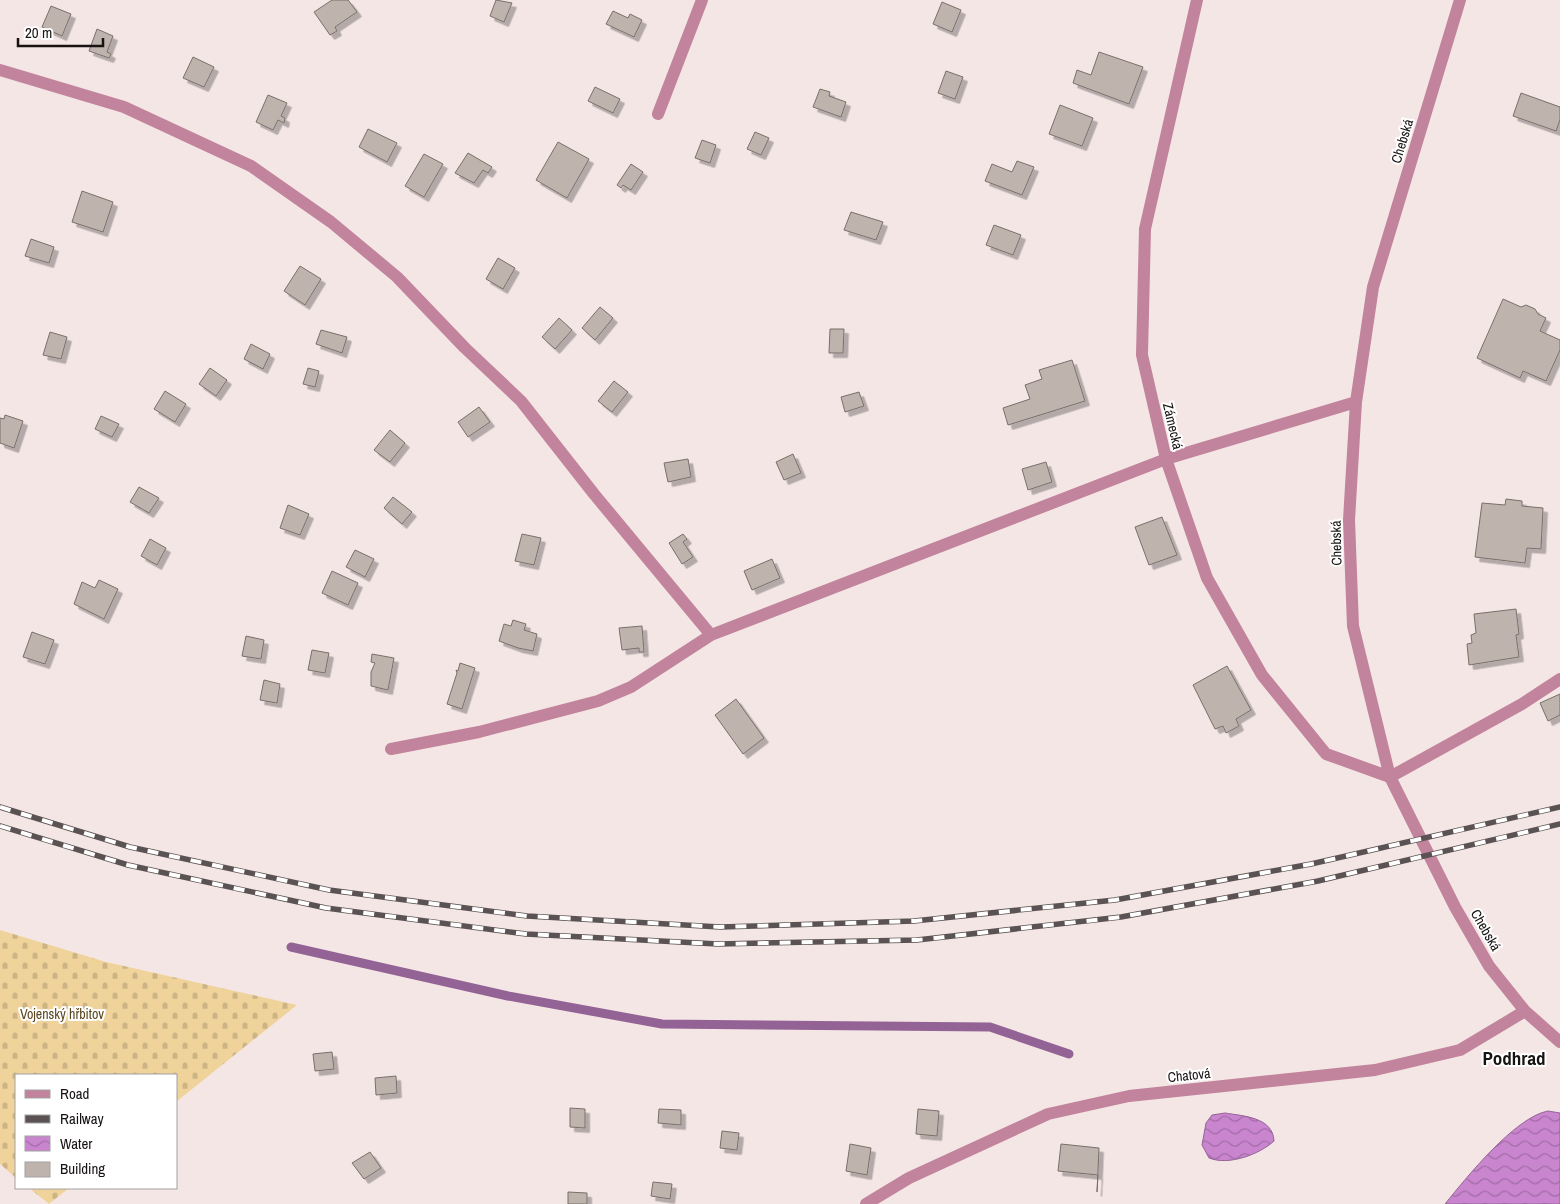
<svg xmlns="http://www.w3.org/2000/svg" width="1560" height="1204" font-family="'Archivo Narrow',sans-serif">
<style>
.cemetery{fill:url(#cemetery-stones)}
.water{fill:url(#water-waves);stroke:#946396}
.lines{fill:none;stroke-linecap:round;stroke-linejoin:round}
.stream{stroke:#946396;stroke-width:9}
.building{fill:#bfb4ad;stroke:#796f69;filter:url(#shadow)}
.minor{stroke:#c2839c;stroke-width:12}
.rail-casing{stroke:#5b5353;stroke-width:5.5}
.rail{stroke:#fff;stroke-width:4;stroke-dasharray:11;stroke-linecap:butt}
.labels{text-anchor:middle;stroke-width:4;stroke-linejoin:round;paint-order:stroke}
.street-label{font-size:14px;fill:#181313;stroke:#fff}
.park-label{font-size:14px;fill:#5b471f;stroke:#fff}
.district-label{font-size:19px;font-weight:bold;fill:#181313;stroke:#fff}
</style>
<defs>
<pattern id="cemetery-stones" width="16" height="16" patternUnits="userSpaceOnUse" patternTransform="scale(1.25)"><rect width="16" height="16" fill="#f0d39b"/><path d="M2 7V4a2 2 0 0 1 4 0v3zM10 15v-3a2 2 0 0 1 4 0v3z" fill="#cdb485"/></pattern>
<pattern id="water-waves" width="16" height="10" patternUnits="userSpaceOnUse" patternTransform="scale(1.25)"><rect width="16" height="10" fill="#c985ce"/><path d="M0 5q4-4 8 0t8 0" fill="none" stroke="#a26ca6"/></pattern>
<filter id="shadow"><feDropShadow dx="4.5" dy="4.5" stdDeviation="0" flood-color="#0004"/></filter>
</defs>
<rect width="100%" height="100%" fill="#f4e6e5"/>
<path class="cemetery" d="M0 930 106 962 297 1005 176 1102V1075H16V1178L0 1164Z
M29 1188H69L49 1204Z"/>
<path class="water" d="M1548 1111 1560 1113V1204H1445C1466 1178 1515 1117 1548 1111Z
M1225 1113C1243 1116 1273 1117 1274 1141 1260 1154 1229 1166 1209 1158L1202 1145 1206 1123 1212 1115Z"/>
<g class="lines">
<path class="stream" d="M291 947 508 996 662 1024 990 1027 1069 1054"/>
</g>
<path class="building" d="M332 0H348L357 12 335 27 337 31 330 35 314 12Z
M496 0 512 3 504 22 490 16Z
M942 2 961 10 952 32 933 24Z
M51 6 71 14 62 36 42 27Z
M613 11 628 18 630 14 642 20 634 37 606 24Z
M97 29 113 36 107 52 111 54 109 58 89 51Z
M1099 52 1143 67 1129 104 1073 83 1077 70 1091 75Z
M193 57 214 67 204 87 183 78Z
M946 71 963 77 955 99 938 93Z
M595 87 620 99 613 113 588 101Z
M820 89 830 92 829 96 846 102 841 117 813 107Z
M1521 93 1560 107V120L1556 131 1513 116Z
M268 95 287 103 281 116 285 118 284 123 278 120 273 130 256 122Z
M1060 105 1093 118 1082 146 1049 134Z
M368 129 397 143 387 162 359 147Z
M755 132 769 138 761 155 747 149Z
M702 140 716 145 710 163 695 158Z
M558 142 589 159 567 198 536 180Z
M468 153 492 167 488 173 483 170 474 183 455 173Z
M424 154 443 164 424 197 405 186Z
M1017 161 1034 167 1022 195 985 181 992 164 1012 172Z
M631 164 643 172 631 190 623 185 621 188 617 185Z
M82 191 113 202 103 232 72 222Z
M851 212 883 222 876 240 844 230Z
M994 225 1021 235 1013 255 986 245Z
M31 239 54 247 49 263 25 256Z
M498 258 515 268 503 289 486 279Z
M300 266 321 279 305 305 284 291Z
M1503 299 1521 307 1526 305 1535 309 1538 314 1546 318 1540 331 1560 340V350L1546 381 1523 371 1520 378 1477 358Z
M600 307 613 318 595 340 582 328Z
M559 318 572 330 555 349 542 337Z
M830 329H844L843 353H829Z
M321 330 347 337 342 353 316 344Z
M50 332 67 337 61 359 43 355Z
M251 344 270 354 263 369 244 359Z
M1072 360 1085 401 1008 425 1003 408 1030 399 1025 385 1042 379 1039 370Z
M210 368 227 380 216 396 199 384Z
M308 368 319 371 315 387 303 384Z
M614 381 628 392 612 412 598 401Z
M165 391 186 404 175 422 154 409Z
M859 392 864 406 845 412 841 397Z
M479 407 490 422 468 437 458 422Z
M5 415 23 421 14 448 0 443V418L4 419Z
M101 416 119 424 112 437 95 429Z
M390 430 405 443 390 462 374 450Z
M793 454 801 473 784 480 776 462Z
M688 459 691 477 668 482 664 463Z
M1046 462 1052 482 1028 490 1022 469Z
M139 487 159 498 149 513 130 502Z
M393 497 412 512 402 524 384 508Z
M1506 499 1522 501V506L1543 508 1541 549 1527 548 1525 563 1475 557 1482 503 1505 505Z
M288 505 309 514 300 535 280 528Z
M1162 517 1177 555 1149 565 1135 527Z
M522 534 541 538 534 565 515 561Z
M683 534 687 539 683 542 693 557 682 564 669 543Z
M150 539 166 548 157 565 141 556Z
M355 550 374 559 365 577 346 567Z
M772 559 780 578 752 590 744 571Z
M332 571 358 583 348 605 322 593Z
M99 580 118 589 104 619 74 604 82 582 95 588Z
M1516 609 1519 634 1516 635 1519 657 1469 665 1467 644 1472 643 1471 635 1476 633 1474 614Z
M513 620 526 624 524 630 537 634 533 651 518 648 499 641 504 624 511 626Z
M642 626 644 652H639V648L622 650 619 628Z
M32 632 54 640 45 664 23 657Z
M246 636 264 640 261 659 242 656Z
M312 650 329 653 325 673 308 670Z
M372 654 394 658 388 690 371 686V672L375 663 371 662Z
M460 663 475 668 462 709 447 704 457 673 456 670 458 671Z
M1227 666 1251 710 1236 719 1239 726 1226 733 1223 726 1215 729 1193 685Z
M264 680 280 684 277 703 260 700Z
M1560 694V715L1548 721 1540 703Z
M736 699 764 738 743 754 715 715Z
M332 1052 334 1069 315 1071 313 1054Z
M396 1076 397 1093 376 1095 375 1078Z
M570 1108 585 1109V1128L570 1127Z
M659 1109 681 1110V1125L658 1123Z
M918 1109 939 1111 937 1136 916 1134Z
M722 1131 739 1133 737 1150 720 1148Z
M850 1144 871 1148 867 1175 846 1171Z
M1061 1144 1099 1148 1097 1192 1098 1175 1058 1171Z
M370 1152 381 1168 364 1179 352 1163Z
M653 1182 672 1184 670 1199 651 1196Z
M568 1192 587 1193V1204H568Z"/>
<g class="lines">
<path class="minor" d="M1197 0 1145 229 1142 355 1166 459 1207 578 1262 675 1326 754 1390 777 1522 704 1560 679
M1460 0 1373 287 1356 402 1349 520 1353 626 1390 777 1455 907 1489 966 1525 1011 1560 1042
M0 70 124 107 251 166 331 222 397 277 465 348 521 401 594 494 711 635
M658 114 702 0
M391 749 479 732 598 701 631 687 711 635 1166 459 1356 402
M866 1204 909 1178 1048 1114 1129 1096 1375 1070 1460 1050 1525 1011"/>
<defs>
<path id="rail" d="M0 807 130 847 329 890 527 916 720 927 914 921 1115 900 1311 864 1560 807
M0 826 128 865 326 908 526 934 718 944 917 940 1121 917 1318 881 1560 824"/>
</defs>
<use href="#rail" class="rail-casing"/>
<use href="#rail" class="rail"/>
</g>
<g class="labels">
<g class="street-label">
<text transform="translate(1402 141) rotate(-73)" y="5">Chebská</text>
<text transform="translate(1173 426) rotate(77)" y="5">Zámecká</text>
<text transform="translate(1336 543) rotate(-91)" y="5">Chebská</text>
<text transform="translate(1486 930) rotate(60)" y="5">Chebská</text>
<text transform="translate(1189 1075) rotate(-6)" y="5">Chatová</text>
</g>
<g class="park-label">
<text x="62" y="1019">Vojenský hřbitov</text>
</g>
<g class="district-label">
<text x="1514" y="1065">Podhrad</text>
</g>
</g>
<rect x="15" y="1074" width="162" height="115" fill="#ffffff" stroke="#a3a1a1"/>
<rect x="25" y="1090" width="25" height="8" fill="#c2839c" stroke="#a3a1a1"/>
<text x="60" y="1099" font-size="15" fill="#181313">Road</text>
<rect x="25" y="1115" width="25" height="8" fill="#5b5353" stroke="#a3a1a1"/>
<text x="60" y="1124" font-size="15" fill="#181313">Railway</text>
<rect x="25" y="1136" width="25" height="15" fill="url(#water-waves)" stroke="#a3a1a1"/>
<text x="60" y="1149" font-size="15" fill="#181313">Water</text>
<rect x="25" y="1162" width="25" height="15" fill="#bfb4ad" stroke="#a3a1a1"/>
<text x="60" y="1174" font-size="15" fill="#181313">Building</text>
<path d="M18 38v8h85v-8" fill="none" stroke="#181313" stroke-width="2.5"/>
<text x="25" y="38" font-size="15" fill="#181313" stroke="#ffffff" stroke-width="4" paint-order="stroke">20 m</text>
</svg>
